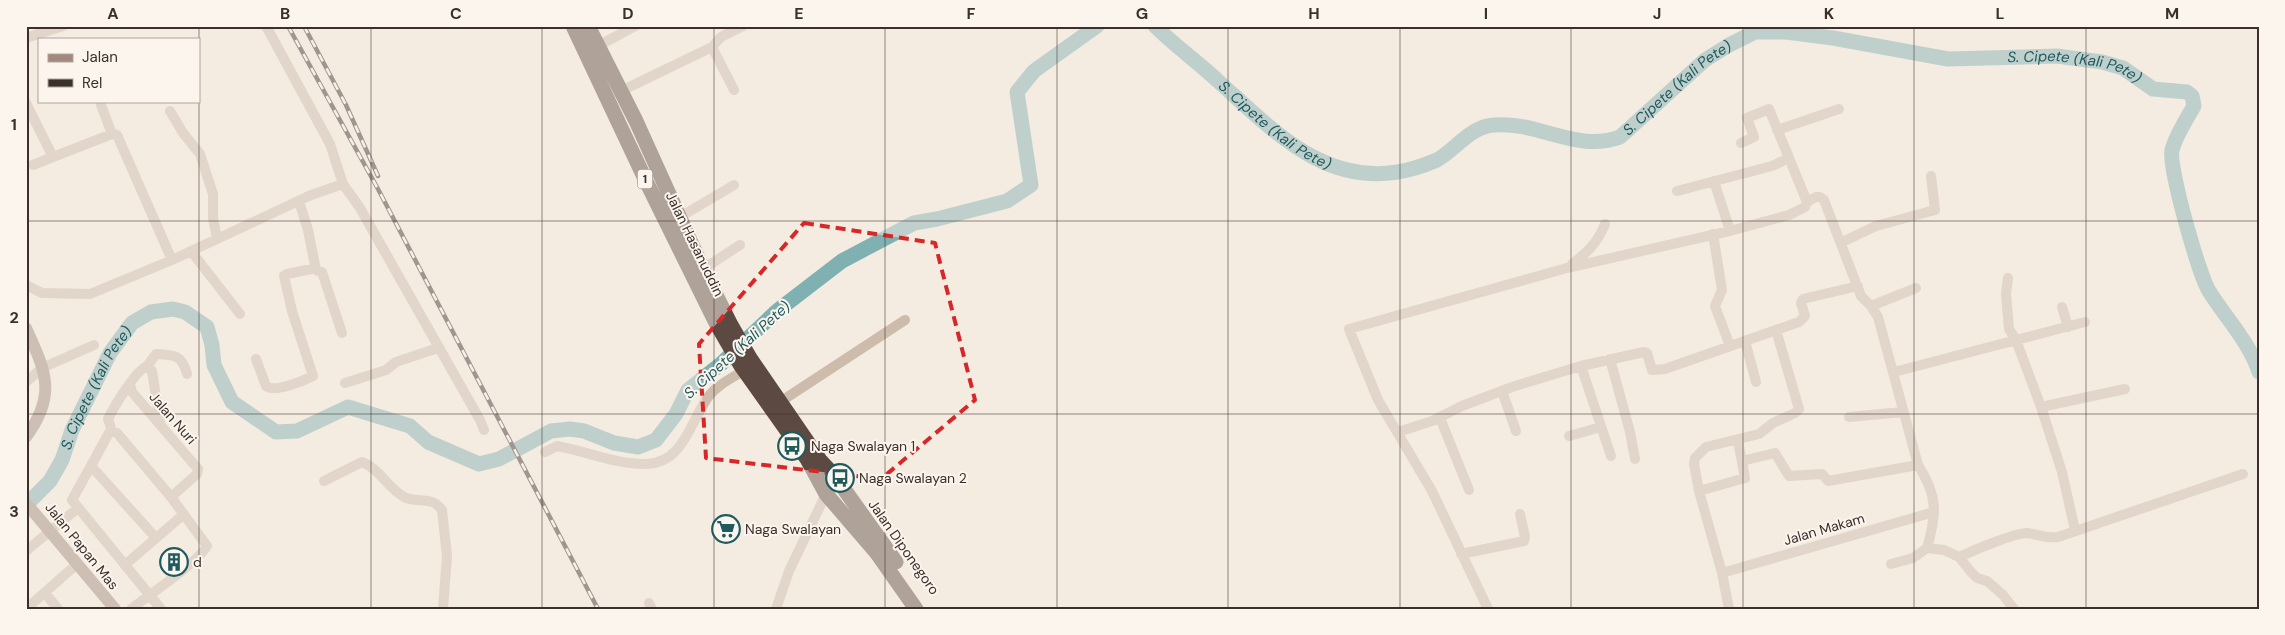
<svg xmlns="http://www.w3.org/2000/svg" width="2285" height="635" font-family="'DM Sans',sans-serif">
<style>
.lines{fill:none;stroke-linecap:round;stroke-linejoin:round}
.river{stroke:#7fb0b2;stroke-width:15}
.street{stroke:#cdbbac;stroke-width:10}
.secondary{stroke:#a18a7d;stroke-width:12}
.highway{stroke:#5c4a42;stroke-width:15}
.rail-casing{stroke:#3b302b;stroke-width:4.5}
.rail{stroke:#fbf5ee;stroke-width:2.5;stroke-dasharray:8;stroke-linecap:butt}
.marked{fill:none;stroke:#d62828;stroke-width:4;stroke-dasharray:10 6;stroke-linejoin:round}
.grid{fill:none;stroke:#3b302b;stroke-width:1;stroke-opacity:0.55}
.labels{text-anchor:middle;stroke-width:4;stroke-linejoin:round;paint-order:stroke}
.shield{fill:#fbf5ee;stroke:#756b66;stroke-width:1}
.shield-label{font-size:12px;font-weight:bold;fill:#3b302b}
.street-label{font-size:14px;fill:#3b302b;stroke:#fbf5ee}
.poi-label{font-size:14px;fill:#3b302b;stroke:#fbf5ee;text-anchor:start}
.water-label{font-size:15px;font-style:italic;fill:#1f5a5e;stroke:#fbf5ee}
.neatline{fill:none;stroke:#3b302b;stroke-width:2}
.grid-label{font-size:16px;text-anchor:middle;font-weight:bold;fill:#3b302b}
</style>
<rect width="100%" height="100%" fill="#f4ebe1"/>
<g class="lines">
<g class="river">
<path id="s1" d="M1155 26C1175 46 1198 62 1218 81 1275 132 1330 193 1415 168 1422 166 1430 163 1437 160 1455 150 1471 126 1494 125 1538 121 1577 153 1620 137L1705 60 1729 45 1755 32H1786L1833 38 1948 59 2057 56 2102 62 2123 68 2153 89 2187 92 2192 96 2194 106C2186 120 2176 135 2172 150 2168 166 2199 275 2209 291 2225 317 2250 343 2259 372"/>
<path id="s2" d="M26 505 50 481 62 460 72 430 110 353 132 323 151 312 173 309 185 312 207 327 212 345 214 365 232 402 276 432 297 431 348 407 410 426 428 442 479 464 499 459 551 431 570 429 584 431 614 443 638 447 656 440 676 414 688 390 722 363 777 311 842 261 914 223 937 219 1007 201 1031 185 1017 92 1034 71 1097 26"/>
</g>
<path class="street" d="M26 38 63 26
M598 46 635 26
M712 47 734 90
M621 91 712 47 721 37 743 26
M26 103 53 157 112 134 117 135 172 260
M101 105 112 134
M170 111 183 133 200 154 213 194V218L217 239
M1777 130 1839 109
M1741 143 1754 137 1747 118 1769 109 1807 202
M33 165 53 157
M1714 181 1730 231
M343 184 360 208 480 420 484 430
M1677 191 1772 166 1789 158
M299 201 308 230 316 270 322 272 342 333
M680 217 734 185
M1713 234 1722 290 1715 306 1730 346
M1842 242 1876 226 1935 210 1931 176
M191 251 240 314
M1572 264C1587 253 1598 242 1605 224
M703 269 740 245
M2008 278 2006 294 2009 329 2016 340 2041 407 2062 472 2075 530
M26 285 42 293 90 294 172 260 311 195 343 184 330 144 266 26
M1871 306 1916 288
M2062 307 2068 327
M1745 341 1756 382
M256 359 266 386C275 393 303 381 313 376L292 311 284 276 287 274 316 268
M1610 359 1630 432 1635 459
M147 366 156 354C175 355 182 355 187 374
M1581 366 1611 456
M1894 372 2085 322
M26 382 42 368 94 345
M345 383 386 370 396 362 438 348
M130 384 132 392 198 469 197 474 171 497
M1502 391 1516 431
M780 402 905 320
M2041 407 2125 389
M1849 417 1903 412
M1440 418 1469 490
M112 431 108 419C114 407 135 371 147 366L152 371 160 422
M1398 432 1432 421 1462 406 1512 387 1581 366 1644 352 1647 353 1652 370 1665 369 1799 322 1805 316 1801 303 1803 299 1858 286
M1569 436 1601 427
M545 452 557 446C586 451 617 465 647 464 684 462 690 422 708 397 717 385 732 378 745 370
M1742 461 1775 453 1789 476 1822 474 1828 481 1918 465
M92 467 156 538
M324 481 362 462C380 469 387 487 404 497 418 504 431 495 442 510L447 556 443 609
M1699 491 1745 478 1738 441
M26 551 78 508
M1461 554 1524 541 1525 537 1520 514
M1959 557C1972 551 2014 533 2027 533 2038 534 2044 539 2058 537L2243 474
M126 564 184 514
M1891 564 1913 558 1927 548
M1722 573 1934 512
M45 593 58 609
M649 603 652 609
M26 609 77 564
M131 609C149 595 196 564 207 546L171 497 117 433 112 431 109 433 72 500 161 609
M776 609 789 571 826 494 839 484
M1488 609 1432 491 1378 400 1349 329 1567 268 1730 231 1789 215 1805 207 1807 202 1816 197H1820L1824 200 1861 296 1871 306 1878 317 1918 465C1938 496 1937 513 1927 548L1944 550 1959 557 1971 572 1977 578 1987 581 2003 595 2014 609
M1729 609 1722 573 1699 491 1694 464 1695 458 1706 447 1759 434 1773 423 1795 413 1799 409 1776 330"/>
<path class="secondary" d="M26 328C46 372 57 395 26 437
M26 503 115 609"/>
<path class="highway" d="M573 26 646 181 716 323 741 366 807 459 826 494 876 552 916 609
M588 26 636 121 703 269 731 325 750 358 820 460 834 475 896 562"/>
<defs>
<path id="rail" d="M288 26 378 189 598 609
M304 26 346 105 378 176"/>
</defs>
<use href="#rail" class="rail-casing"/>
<use href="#rail" class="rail"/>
</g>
<path d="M0 0H2285V635H0ZM804 223 935 243 975 400 881 479 706 458 699 344Z" fill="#f4ebe1" fill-opacity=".55" fill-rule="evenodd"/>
<path class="marked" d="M804 223 935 243 975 400 881 479 706 458 699 344Z"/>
<path class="grid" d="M199 26V609M371 26V609M542 26V609M714 26V609M885 26V609M1057 26V609M1228 26V609M1400 26V609M1571 26V609M1743 26V609M1914 26V609M2086 26V609M26 221H2259M26 414H2259"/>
<defs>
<symbol id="bus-ring" viewBox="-11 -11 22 22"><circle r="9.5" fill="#fbf5ee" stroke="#1f5a5e" stroke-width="1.5"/><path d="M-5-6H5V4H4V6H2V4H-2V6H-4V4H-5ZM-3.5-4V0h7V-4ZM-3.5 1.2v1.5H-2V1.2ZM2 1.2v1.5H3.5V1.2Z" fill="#1f5a5e"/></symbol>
<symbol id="supermarket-ring" viewBox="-11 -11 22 22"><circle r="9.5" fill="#fbf5ee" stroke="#1f5a5e" stroke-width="1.5"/><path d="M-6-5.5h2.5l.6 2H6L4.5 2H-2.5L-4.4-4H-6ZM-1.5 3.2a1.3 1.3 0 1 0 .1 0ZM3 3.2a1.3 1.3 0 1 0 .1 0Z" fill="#1f5a5e"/></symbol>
<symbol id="building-ring" viewBox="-11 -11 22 22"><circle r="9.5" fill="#fbf5ee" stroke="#1f5a5e" stroke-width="1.5"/><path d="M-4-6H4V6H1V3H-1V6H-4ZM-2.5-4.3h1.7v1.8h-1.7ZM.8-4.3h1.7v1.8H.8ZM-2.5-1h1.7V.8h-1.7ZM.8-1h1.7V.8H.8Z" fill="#1f5a5e"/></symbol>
</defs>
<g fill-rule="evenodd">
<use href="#bus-ring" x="776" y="430" width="32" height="32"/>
<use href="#bus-ring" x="824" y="462" width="32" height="32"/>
<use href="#supermarket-ring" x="710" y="513" width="32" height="32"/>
<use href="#building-ring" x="158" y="546" width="32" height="32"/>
</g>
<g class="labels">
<rect class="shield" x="637.5" y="169.5" width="15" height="19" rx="4"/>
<g class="shield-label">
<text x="645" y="183">1</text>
</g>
<g class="street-label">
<text transform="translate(695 244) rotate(64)" y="5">Jalan Hasanuddin</text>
<text transform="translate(173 418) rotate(49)" y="5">Jalan Nuri</text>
<text transform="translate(1824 529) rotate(-16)" y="5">Jalan Makam</text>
<text transform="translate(82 546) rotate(51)" y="5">Jalan Papan Mas</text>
<text transform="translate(904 547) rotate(55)" y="5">Jalan Diponegoro</text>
</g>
<g class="poi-label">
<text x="811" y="451">Naga Swalayan 1</text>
<text x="859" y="483">Naga Swalayan 2</text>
<text x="745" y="534">Naga Swalayan</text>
<text x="193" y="567">d</text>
</g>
<g class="water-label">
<text dy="5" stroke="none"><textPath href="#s1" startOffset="1026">S. Cipete (Kali Pete)</textPath></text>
<text dy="5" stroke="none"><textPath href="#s1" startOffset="606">S. Cipete (Kali Pete)</textPath></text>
<text dy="5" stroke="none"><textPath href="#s1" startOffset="156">S. Cipete (Kali Pete)</textPath></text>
<text transform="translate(737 350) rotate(-42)" y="5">S. Cipete (Kali Pete)</text>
<text dy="5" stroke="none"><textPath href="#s2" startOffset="138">S. Cipete (Kali Pete)</textPath></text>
</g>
</g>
<rect width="2285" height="635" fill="none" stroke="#fbf5ee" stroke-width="55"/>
<rect x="38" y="38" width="162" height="65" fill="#fbf5ee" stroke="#aea6a0"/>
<rect x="48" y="54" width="25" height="8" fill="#a18a7d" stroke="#aea6a0"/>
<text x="82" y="62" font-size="15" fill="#3b302b">Jalan</text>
<rect x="48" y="79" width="25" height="8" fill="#3b302b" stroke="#aea6a0"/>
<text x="82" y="88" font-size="15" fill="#3b302b">Rel</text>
<rect x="28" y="28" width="2230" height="580" class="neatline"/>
<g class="grid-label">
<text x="113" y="19">A</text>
<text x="285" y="19">B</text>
<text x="456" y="19">C</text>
<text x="628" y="19">D</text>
<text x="799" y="19">E</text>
<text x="971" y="19">F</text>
<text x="1142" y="19">G</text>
<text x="1314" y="19">H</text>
<text x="1486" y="19">I</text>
<text x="1657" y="19">J</text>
<text x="1829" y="19">K</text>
<text x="2000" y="19">L</text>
<text x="2172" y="19">M</text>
<text x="14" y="130">1</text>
<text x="14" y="323">2</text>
<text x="14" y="517">3</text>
</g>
</svg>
